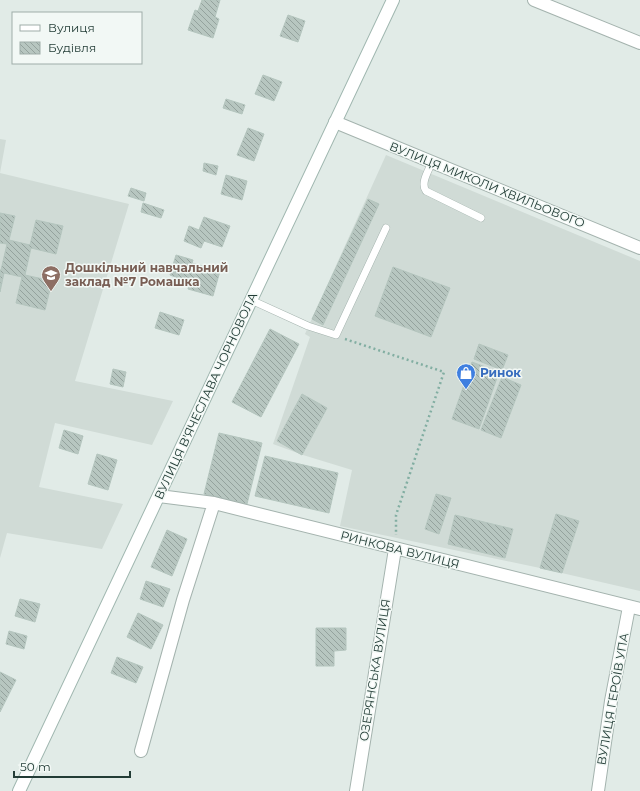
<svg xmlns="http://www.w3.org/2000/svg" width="640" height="791" font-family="Montserrat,sans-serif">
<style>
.built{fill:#d0dbd6}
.building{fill:url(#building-back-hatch);stroke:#b4c5be}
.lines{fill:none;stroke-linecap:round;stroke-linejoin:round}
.lane-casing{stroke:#a4b3ae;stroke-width:8}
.street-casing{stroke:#a4b3ae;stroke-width:14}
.secondary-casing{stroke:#a0b7b0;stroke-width:14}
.path{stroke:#82aea2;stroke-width:2.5;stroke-dasharray:2 3;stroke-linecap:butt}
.lane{stroke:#fff;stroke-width:7}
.street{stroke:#fff;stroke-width:12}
.secondary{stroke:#fff;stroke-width:12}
.labels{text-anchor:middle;stroke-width:3;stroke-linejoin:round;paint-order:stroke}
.street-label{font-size:12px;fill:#223c36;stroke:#f2f8f5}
.education-label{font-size:12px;font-weight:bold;fill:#785e54;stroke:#f2f8f5;text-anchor:start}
.shop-label{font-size:12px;font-weight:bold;fill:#366cbe;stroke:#f2f8f5;text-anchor:start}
</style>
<defs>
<pattern id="building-back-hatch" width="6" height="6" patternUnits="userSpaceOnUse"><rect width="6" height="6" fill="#b7c6c0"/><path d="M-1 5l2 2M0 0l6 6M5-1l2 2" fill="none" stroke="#94a29d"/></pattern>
</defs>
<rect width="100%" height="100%" fill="#e1ebe7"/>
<path class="built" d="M0 139 6 140 0 173 129 204 75 381 173 401 152 445 55 423 39 487 123 504 102 549 7 533 0 558Z
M386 155 640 261V591L540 568 340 526 352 470 303 455 273 444 310 337 305 334Z"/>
<path class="building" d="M202 0H220L215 17 219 19 213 38 188 30 195 10 198 11Z
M288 15 305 21 298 42 280 36Z
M263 75 282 82 274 101 255 94Z
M226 99 245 105 242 114 223 108Z
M248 128 264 134 254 161 237 155Z
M204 163 218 166 216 175 203 171Z
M226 175 247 181 242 200 221 194Z
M131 188 146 193 144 201 128 196Z
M368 199 379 204 323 325 312 319Z
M143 203 164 210 161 218 141 212Z
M0 213 15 216 9 240 30 245 36 220 63 226 56 254 31 248 25 275 52 281 45 310 16 303 22 277 4 273 0 292V270H1L7 244 0 243Z
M204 217 230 226 222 247 204 241 201 248 184 241 189 226 199 230Z
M176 255 193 260 192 263 220 271 213 296 188 289 189 284 178 281V278L170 275Z
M393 267 450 288 431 337 375 316Z
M160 312 184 320 179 335 155 328Z
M270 329 299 344 261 417 232 402Z
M479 344 508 355 502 370 474 359Z
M472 362 499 372 479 429 452 419Z
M113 369 126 372 123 387 110 384Z
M502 377 521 385 501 438 481 430Z
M302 394 327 408 302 455 277 441Z
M64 430 83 436 78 454 59 448Z
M219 433 262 443 247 504 204 494Z
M97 454 117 460 108 490 88 484Z
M265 456 338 473 329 513 255 496Z
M436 494 451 498 439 534 425 529Z
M556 514 579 521 562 573 540 568Z
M455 515 513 529 505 558 448 544Z
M167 530 187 539 172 576 151 567Z
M146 581 170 589 163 607 140 599Z
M20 599 40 604 35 622 15 616Z
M138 613 163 625 151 649 127 637Z
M316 628H346V650L334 651V666H316Z
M9 631 27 636 24 649 6 644Z
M117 657 143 667 136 683 111 673Z
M0 672 16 680 0 712Z"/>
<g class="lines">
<defs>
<path id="lane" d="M432 162C429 170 420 183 426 191L481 218
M251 300 308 326 336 335 386 228"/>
<path id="street" d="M534 0 640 43
M335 122 640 248
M159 496 214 503 640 609
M141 751 183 600 214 503
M356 791 395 549
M598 791 611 701 629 607"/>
<path id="secondary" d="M19 791 393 0"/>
</defs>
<use href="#lane" class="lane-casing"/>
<use href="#street" class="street-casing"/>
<use href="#secondary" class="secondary-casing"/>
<path class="path" d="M345 339 444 372 396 515V535"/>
<use href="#lane" class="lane"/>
<use href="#street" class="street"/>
<use href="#secondary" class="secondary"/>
</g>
<defs>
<symbol id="school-pin" viewBox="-11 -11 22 30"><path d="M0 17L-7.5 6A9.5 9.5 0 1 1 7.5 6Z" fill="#8d6e63" stroke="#f2f8f5"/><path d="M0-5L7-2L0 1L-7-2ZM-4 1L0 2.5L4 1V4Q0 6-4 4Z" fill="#fff"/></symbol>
<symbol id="shop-pin" viewBox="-11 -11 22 30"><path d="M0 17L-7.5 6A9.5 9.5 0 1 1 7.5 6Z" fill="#3f7fe0" stroke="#f2f8f5"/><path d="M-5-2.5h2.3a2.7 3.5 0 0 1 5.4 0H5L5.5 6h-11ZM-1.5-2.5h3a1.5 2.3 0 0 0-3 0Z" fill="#fff"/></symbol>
</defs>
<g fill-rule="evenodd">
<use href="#school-pin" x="40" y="264" width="22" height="30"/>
<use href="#shop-pin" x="455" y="362" width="22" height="30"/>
</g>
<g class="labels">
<g class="street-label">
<text transform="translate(487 185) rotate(22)" y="4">ВУЛИЦЯ МИКОЛИ ХВИЛЬОВОГО</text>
<text transform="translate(206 396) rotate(-65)" y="4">ВУЛИЦЯ В'ЯЧЕСЛАВА ЧОРНОВОЛА</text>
<text transform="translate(400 550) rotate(14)" y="4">РИНКОВА ВУЛИЦЯ</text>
<text transform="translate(375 670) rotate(-81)" y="4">ОЗЕРЯНСЬКА ВУЛИЦЯ</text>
<text transform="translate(613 699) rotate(-80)" y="4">ВУЛИЦЯ ГЕРОЇВ УПА</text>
</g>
<g class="education-label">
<text x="65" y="272">Дошкільний навчальний<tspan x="65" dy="14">заклад №7 Ромашка</tspan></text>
</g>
<g class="shop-label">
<text x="480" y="377">Ринок</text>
</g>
</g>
<rect x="12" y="12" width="130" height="52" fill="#f2f8f5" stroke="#9fada9"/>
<rect x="20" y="25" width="20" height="6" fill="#ffffff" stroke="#9fada9"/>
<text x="48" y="32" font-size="12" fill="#223c36">Вулиця</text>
<rect x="20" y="42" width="20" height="12" fill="url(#building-back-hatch)" stroke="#9fada9"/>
<text x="48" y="52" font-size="12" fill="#223c36">Будівля</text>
<path d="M14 771v6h116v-6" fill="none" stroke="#223c36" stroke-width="2"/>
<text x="20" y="771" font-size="12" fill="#223c36" stroke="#f2f8f5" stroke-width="3" paint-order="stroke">50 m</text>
</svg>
